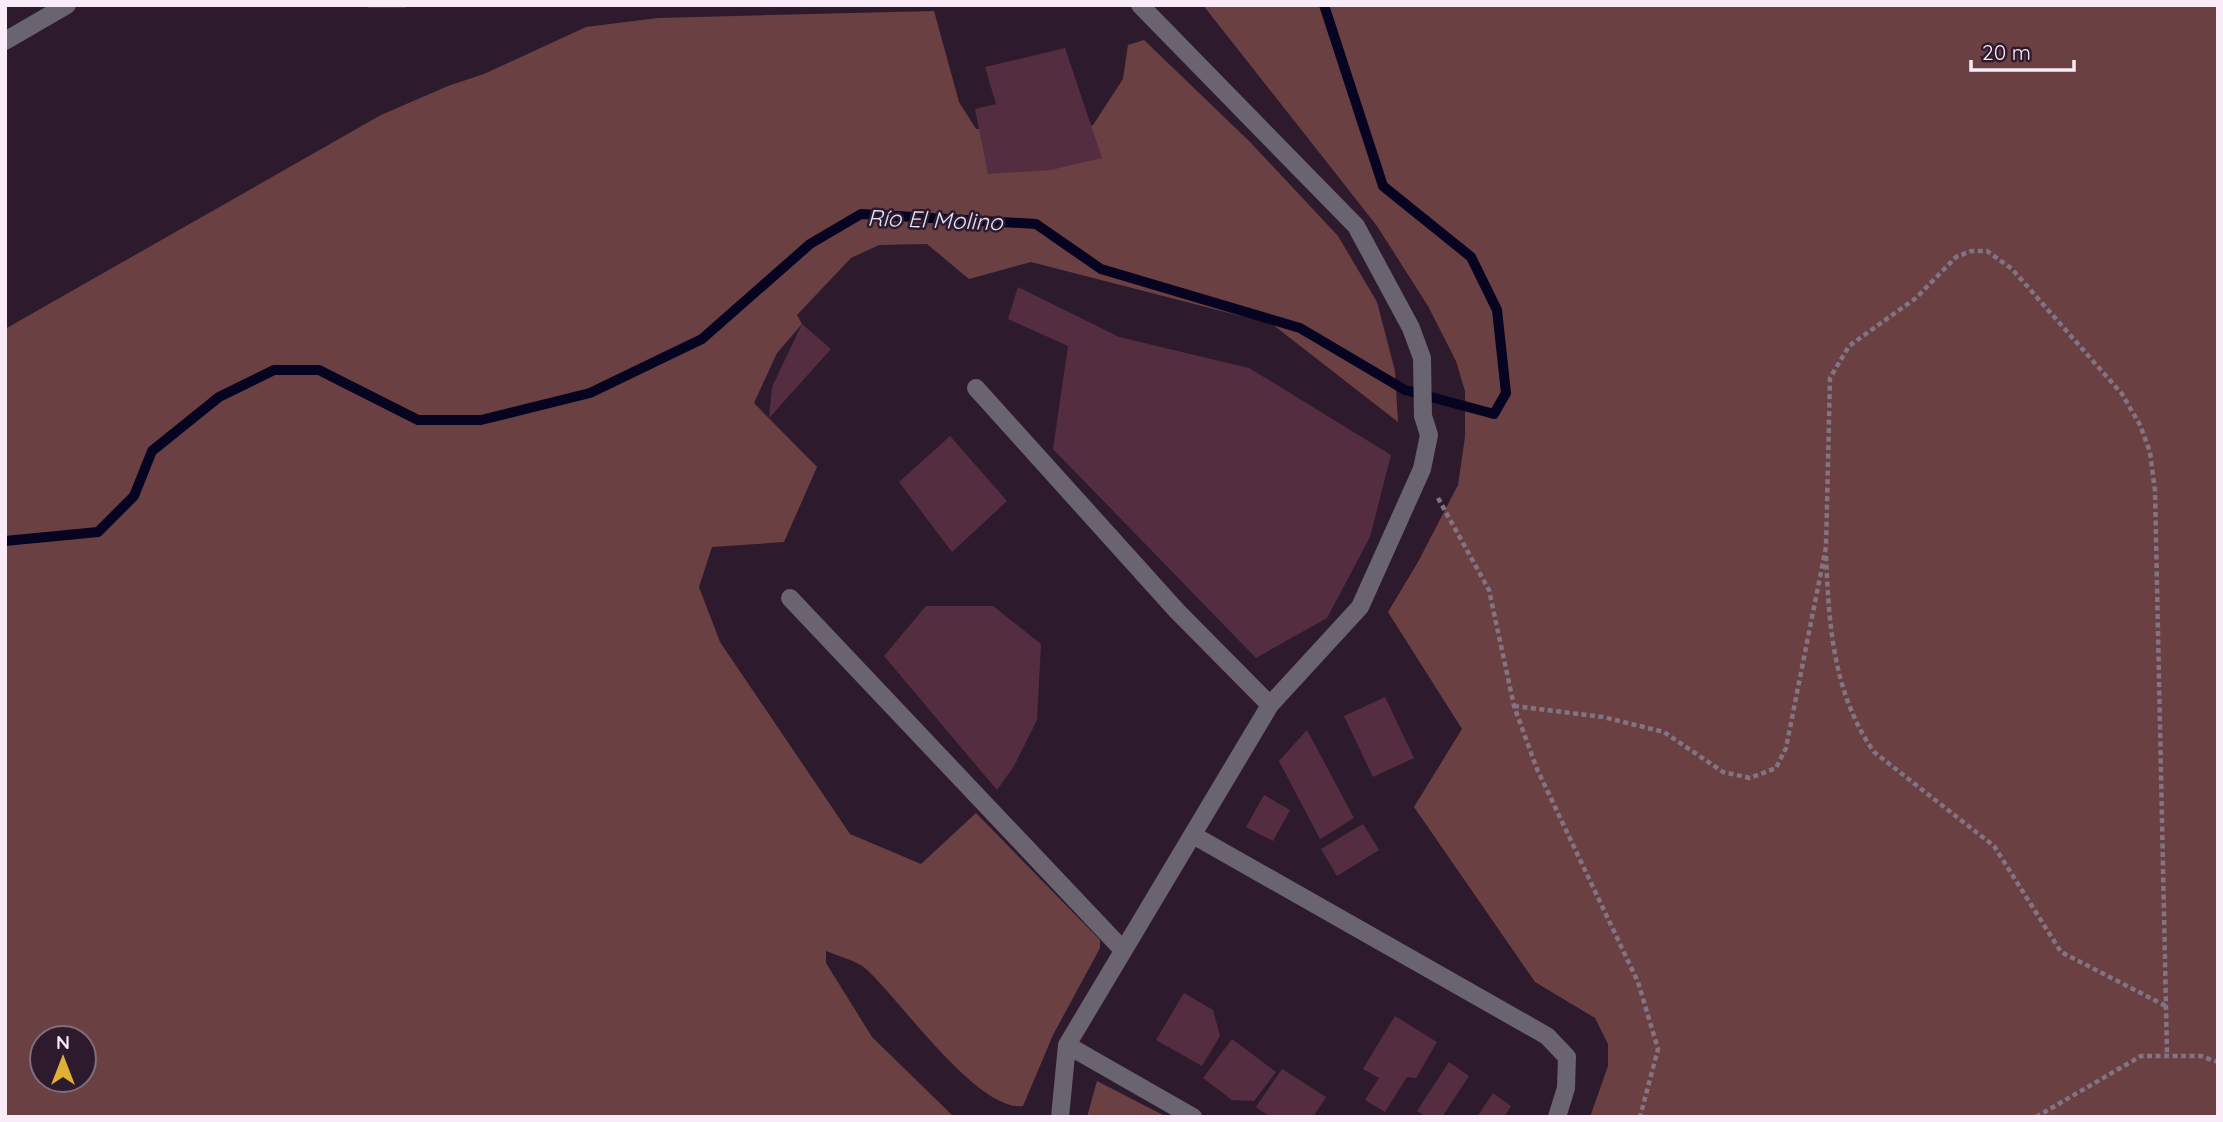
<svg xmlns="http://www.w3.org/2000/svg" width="2223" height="1122" font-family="Quicksand,sans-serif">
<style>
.forest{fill:#6b4043;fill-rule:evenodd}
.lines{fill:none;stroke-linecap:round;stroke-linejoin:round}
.stream{stroke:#060420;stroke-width:10}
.building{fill:#542e40}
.path{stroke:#837483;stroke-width:4.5;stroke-dasharray:5 3.5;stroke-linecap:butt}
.minor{stroke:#696470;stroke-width:18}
.labels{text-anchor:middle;stroke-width:5;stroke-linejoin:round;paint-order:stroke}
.water-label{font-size:23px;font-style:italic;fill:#dfe2fd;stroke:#2d1b2d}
</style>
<rect width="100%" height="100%" fill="#2d1b2d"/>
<path class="forest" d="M1203 5H2218V1117H1590L1608 1066V1044L1595 1018 1535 982 1414 807 1462 729 1388 612 1418 562 1458 485 1465 437V391L1456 361 1428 306 1377 226Z
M934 11 959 102 976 129 1046 132 1093 125 1123 79 1128 45 1144 40 1250 142 1338 236 1377 302 1395 371 1398 422 1272 324 1031 262 969 279 927 244 879 245 851 258 797 315 802 324 777 353 754 403 817 467 784 542 712 547 699 587 720 642 850 834 921 864 976 813 1100 940V948L1053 1035 1023 1106C977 1112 899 998 865 968 855 960 838 956 826 951V963L872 1037 954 1117H5V329L381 115 448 86 484 74 586 27 658 18ZM42 1038H84V1080H42Z
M1097 1081 1167 1117H1087Z"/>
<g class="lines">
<path class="stream" d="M5 541 98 532 134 496 152 451 219 397 274 370H319L418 420H481L590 393 702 339 810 244 861 214 1036 224 1101 269 1300 328 1405 390 1494 414 1506 393 1497 310 1471 257 1383 186 1324 5"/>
</g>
<path class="building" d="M366 5H406V8H368Z
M1065 48 1102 158 1051 170 988 174 975 109 996 104 985 67Z
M1018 287 1119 337 1249 368 1391 455 1370 537 1327 618 1256 658 1053 449 1068 346 1008 319Z
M802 324 831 349 769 418 772 387Z
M950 436 1007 501 952 552 899 482Z
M926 606H993L1041 644 1037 720 1014 766 997 790 884 656Z
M1385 697 1414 758 1373 777 1344 716Z
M1307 730 1354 818 1320 839 1279 761Z
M1264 795 1290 810 1273 841 1246 827Z
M1363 824 1379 850 1337 876 1321 849Z
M1184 993 1213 1010 1220 1036 1202 1066 1156 1040Z
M1395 1016 1437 1042 1416 1078 1407 1077 1385 1112 1365 1100 1379 1078 1363 1069Z
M1232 1039 1276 1072 1254 1101 1232 1100 1203 1078Z
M1449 1062 1469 1076 1442 1117H1426L1417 1111Z
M1282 1069 1326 1097 1313 1117H1270L1256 1107Z
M1493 1093 1511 1106 1504 1117H1477Z"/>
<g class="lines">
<path class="path" d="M1438 498 1489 590 1514 706 1537 769 1638 982 1658 1049 1640 1117
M1826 556C1829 626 1833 693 1874 752L1994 846 2061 952 2166 1006
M1514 706 1603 717 1664 732 1723 772 1750 778 1776 768 1786 748 1826 547 1830 378 1849 346 1916 298 1956 257 1971 251H1987L2012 269 2122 394 2140 425 2150 452 2155 491 2167 1054
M2036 1117 2141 1056H2201L2218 1062"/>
<path class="minor" d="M5 41 67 5
M976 388 1177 611 1270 705
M790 598 1123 950
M1193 835 1547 1036 1567 1057 1566 1088 1557 1117
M1067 1045 1193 1117
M1060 1117 1067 1045 1270 705 1360 607 1422 469 1429 435 1423 416 1422 358 1411 328 1356 226 1140 5"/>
</g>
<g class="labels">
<g class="water-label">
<text transform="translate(935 220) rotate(2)" y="8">Río El Molino</text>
</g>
</g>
<rect width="2223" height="1122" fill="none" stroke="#f9ecf8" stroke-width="14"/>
<g transform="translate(63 1059)"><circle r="33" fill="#2d1b2d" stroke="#7f6f7e" stroke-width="2"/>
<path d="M0-5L12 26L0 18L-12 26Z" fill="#e0b034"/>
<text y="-10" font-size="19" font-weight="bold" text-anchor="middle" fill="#f9ecf8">N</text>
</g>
<path d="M1971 60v10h103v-10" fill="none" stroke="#f9ecf8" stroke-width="3.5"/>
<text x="1982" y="60" font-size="21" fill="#f9ecf8" stroke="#2d1b2d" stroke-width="5" paint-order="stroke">20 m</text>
</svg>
